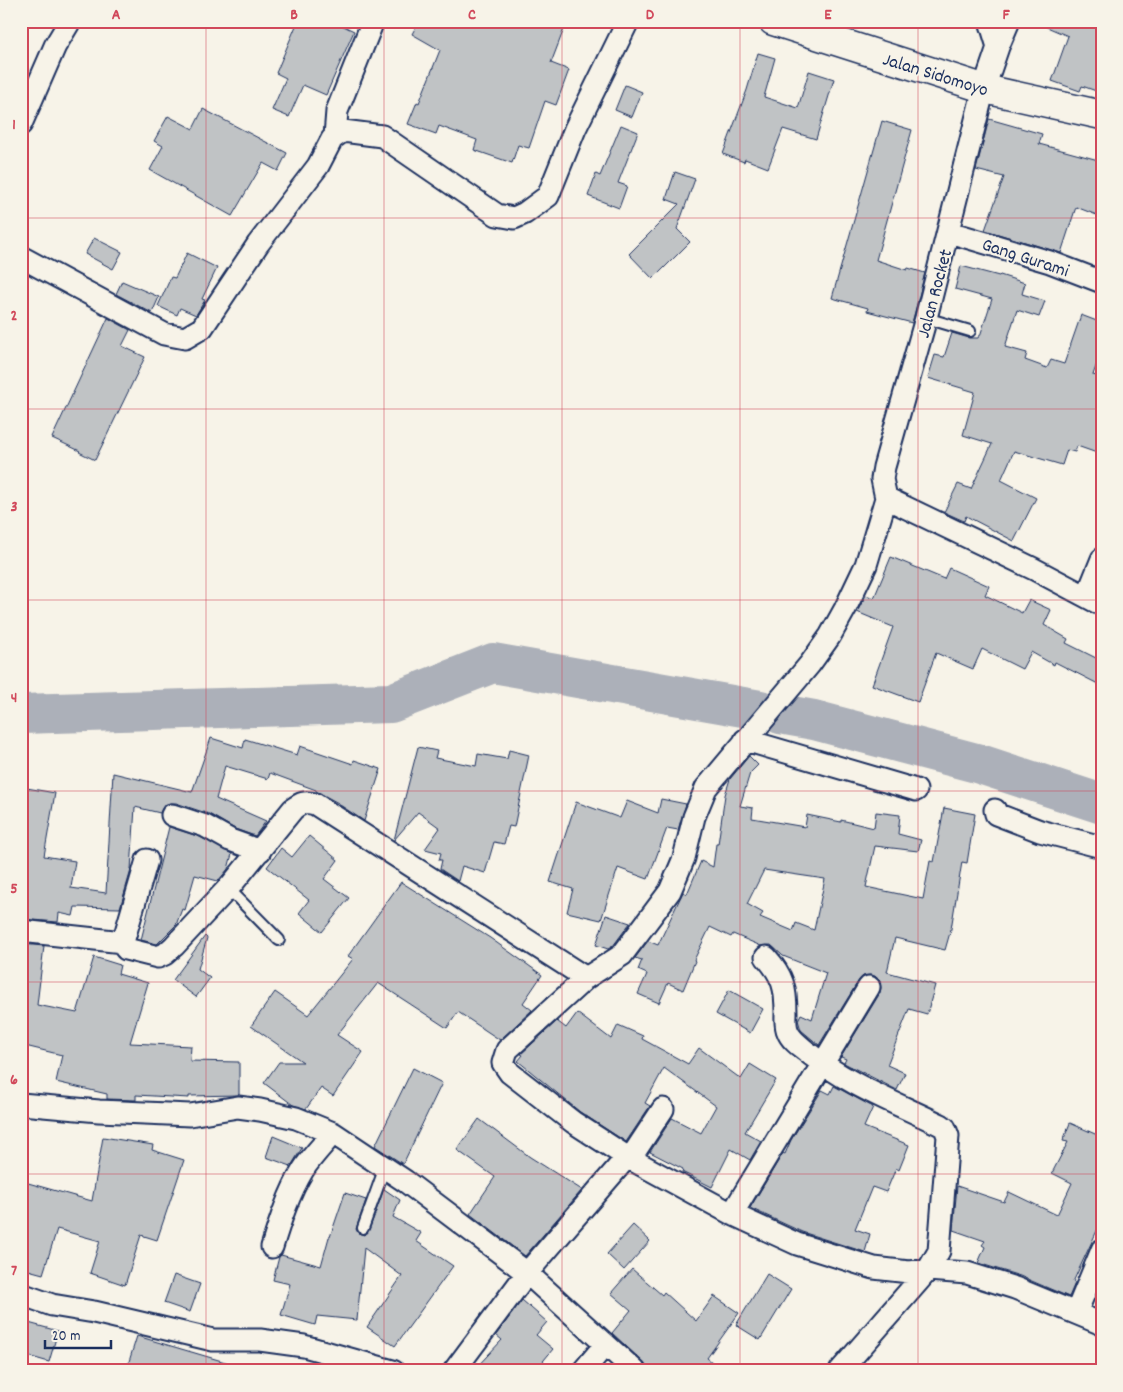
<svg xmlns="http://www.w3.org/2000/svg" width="1123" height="1392" font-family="Dekko,sans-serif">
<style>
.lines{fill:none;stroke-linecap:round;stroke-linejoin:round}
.river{stroke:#acb0b9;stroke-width:40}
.building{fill:#c0c3c5;stroke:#1b2f5e;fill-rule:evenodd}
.lane-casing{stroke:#1b2f5e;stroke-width:14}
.street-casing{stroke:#1b2f5e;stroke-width:25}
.secondary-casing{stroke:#1b2f5e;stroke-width:31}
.lane{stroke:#f7f3e8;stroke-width:10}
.street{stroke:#f7f3e8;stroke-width:21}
.secondary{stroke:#f7f3e8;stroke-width:28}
.grid{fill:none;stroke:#d1495b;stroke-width:1;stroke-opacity:0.55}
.labels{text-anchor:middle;stroke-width:4;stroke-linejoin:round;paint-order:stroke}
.street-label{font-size:19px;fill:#1b2f5e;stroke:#f7f3e8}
.neatline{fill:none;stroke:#d1495b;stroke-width:2}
.grid-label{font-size:16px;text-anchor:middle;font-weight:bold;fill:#d1495b}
</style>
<rect width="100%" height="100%" fill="#f7f3e8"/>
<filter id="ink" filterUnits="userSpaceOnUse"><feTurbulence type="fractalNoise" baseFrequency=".02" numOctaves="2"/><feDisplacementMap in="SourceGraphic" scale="10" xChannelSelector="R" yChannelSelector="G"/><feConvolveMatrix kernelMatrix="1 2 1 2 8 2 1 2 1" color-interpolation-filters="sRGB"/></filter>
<g filter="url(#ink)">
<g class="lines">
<path class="river" d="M21 714 391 703 493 663 760 710
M780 714 814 720 980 764 1102 804"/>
</g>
<path class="building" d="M298 21H333L354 31 326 95 303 85 289 117 272 110 286 78 276 73Z
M419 21H567L551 63 569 70 556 105 545 101 529 148 518 145 512 163 474 150 477 140 439 126 436 134 408 124 417 102 419 103 440 50 412 34Z
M1033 21H1102V93L1082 86 1080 91 1052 81 1068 36Z
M758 53 775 58 764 97 798 108 809 71 834 79 816 139 783 129 768 168 745 159 744 162 723 154 747 90Z
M625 85 642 92 632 117 615 110Z
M203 109 287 153 278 171 263 163 232 216 150 170 163 146 154 141 168 116 193 129Z
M989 119 1042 134 1039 144 1102 161V217L1076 207 1061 253 985 230 1004 177 976 170Z
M882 121 912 130 876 260 907 270 908 268 925 273 912 323 867 311 868 308 832 298Z
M621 125 638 132 618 183 627 186 619 208 588 196 596 174 600 176Z
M675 172 695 179 677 229 690 242 653 279 629 254 679 204 666 199Z
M94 238 122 252 113 269 85 254Z
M187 253 217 268 202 299 205 300 196 315 180 308 177 315 158 306 171 277 175 278Z
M961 266 999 276 1000 275 1025 283 1022 294 1045 301 1039 317 1017 310 1005 347 1027 353 1025 360 1047 368 1051 360 1064 364 1081 315 1102 323V349L1093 375 1102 378V439L1097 453 1077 446 1075 452 1067 450 1062 465 1014 451 1001 480 1036 498 1014 541 966 516 964 521 944 512 958 484 971 489 992 444 963 435 975 392 928 378 935 355 944 357 952 333 969 338H978L979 336H980L992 299 955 289Z
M122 281 159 297 152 313 116 294Z
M108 318 130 330 122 346 145 357 95 460 79 452 80 451 52 438Z
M891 557 944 579 949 568 989 586 985 595 1022 613 1029 600 1051 610 1044 625 1068 639 1066 643 1102 661V686L1055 662 1054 665 1031 652 1022 669 982 649 973 669 936 653 918 702 872 685 893 627 857 612 866 595 874 598Z
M211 738 243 748 245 739 297 755 300 746 353 764 354 760 381 769 364 821 340 805V804L316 791V790L270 773 268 779 225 766 216 799 266 821 255 836 235 829 209 814 176 803H170L164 805 160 813 135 807 131 870 120 908 75 907 73 916 59 913 58 922 21 919V787L55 793 44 856 75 861 71 888 106 893 113 773 192 792Z
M418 747 437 751 435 758 476 766 478 754 507 759 509 750 529 755 514 827 509 826 504 844 494 842 485 873 462 866 458 881 440 869 442 860H439L441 853 425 849 440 828 418 812 394 840Z
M749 756 758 765 750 773 740 806 753 808 752 818 805 827 807 815 841 822V820L874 828 876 812 900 815 898 834 921 840 918 851 875 846 866 887 923 899 930 861 934 862 944 808 975 814 967 863 962 862 951 929 945 950 895 938 887 972 935 985 927 1014 909 1009 887 1065 905 1073 897 1090 844 1063 846 1059 841 1057 880 993 881 988 880 981 875 976 870 975 863 976 859 980 819 1045 801 1030 798 1020 801 1014 812 1019 826 973 783 956 771 945 761 946 733 934 731 937 710 927 694 960 695 961 683 990 668 983 659 1003 638 994 647 974 638 970 642 960 635 958 648 941 658 945 683 892 687 894 701 861 713 867 716 844H718L725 795 730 779ZM764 870 825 879 814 930 796 923 793 931 760 917 763 913 747 904Z
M661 799 686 804 678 830 667 828 648 879 618 868 601 920 567 912 573 889 550 882 576 802 620 818 627 801 658 813Z
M169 827 200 837 232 854 228 869 218 881 195 875 185 910 182 909 176 925 157 944 141 940Z
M309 836 338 860 324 879 349 898 322 932 299 913 309 900 267 867 281 848 292 857Z
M401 882 490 938 542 975 523 1003 532 1010 500 1040 458 1012 447 1028 378 983 337 1035 363 1052 333 1096 321 1088 306 1109 293 1105 264 1083 279 1062H303L251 1026 275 992 308 1015 353 959 348 956Z
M606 915 630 923 613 946 608 949 596 945Z
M205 936 207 938 198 969 210 978 196 997 173 980Z
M21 944 44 946 37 1005 77 1013 94 957 120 965 118 974 148 983 130 1043 191 1046 190 1061 239 1062V1095L189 1096V1098L136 1095V1100L107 1099V1094L56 1082 62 1055 21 1045Z
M729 990 763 1009 750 1033 716 1014Z
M577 1013 611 1039 618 1025 643 1036 642 1039 688 1064 699 1048 741 1079 750 1064 776 1080 745 1132 761 1141 750 1160 731 1149 712 1187 682 1172 683 1169 650 1152 672 1118 701 1133 716 1106 664 1068 645 1103 650 1106 626 1142 580 1112 518 1061 523 1055 521 1054 557 1021 566 1028Z
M413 1068 442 1083 403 1164 375 1146Z
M834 1086 873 1107 864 1127 909 1145 899 1170 896 1168 886 1192 872 1187 855 1229 870 1234 865 1252 802 1232 750 1208 783 1153 785 1154 791 1140 822 1090 830 1094Z
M479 1119 530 1157 582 1190 525 1256 470 1214 495 1177 457 1150Z
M1070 1123 1102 1137V1220L1073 1282 1075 1283 1069 1297 1020 1276 978 1263 985 1247 982 1245 985 1241 953 1230 957 1186 1004 1202 1009 1192 1057 1215 1072 1183 1052 1173 1068 1142 1063 1141Z
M273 1136 302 1148 291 1166 266 1157Z
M103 1137 153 1145 152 1150 184 1160 157 1240 141 1235 125 1285 90 1273 100 1241 57 1229 43 1274 21 1268V1181L92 1201Z
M384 1189 400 1200 393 1217 421 1233 416 1241 453 1266 395 1346 367 1327 402 1276 364 1248 357 1320 317 1316 315 1325 281 1315 290 1284 273 1280 279 1257 281 1255 321 1266 329 1237H330L345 1193 366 1200 356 1229 358 1233 364 1235 369 1230Z
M633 1225 650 1241 624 1270 607 1254Z
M632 1269 662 1295 664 1292 696 1321 714 1296 739 1313 707 1358 723 1371H647L643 1362 612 1333 631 1310 611 1293Z
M767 1274 791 1289 760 1340 736 1325Z
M174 1275 200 1284 190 1312 164 1303Z
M522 1300 547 1322 536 1335 553 1349 535 1371H473L502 1340 496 1335Z
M21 1321 58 1331 49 1362 21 1354Z
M137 1336 239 1366 238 1371H126Z"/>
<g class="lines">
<defs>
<path id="lane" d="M831 39 838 21
M926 318 970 331
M228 888 279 940
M363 1228 385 1167"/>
<path id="street" d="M990 21 998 47 984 88 926 318 884 467 882 479 886 498 866 565 845 609 830 636 810 664 706 788 694 817 684 858 670 891 622 955 586 978 507 1050 503 1063 510 1073 573 1122 627 1157 732 1214 797 1244 874 1268 909 1272 928 1270 967 1273 1015 1288 1102 1324
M998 47 1009 21
M21 124 55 46 70 21
M335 136 337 111 373 21
M949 232 1050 262 1102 282
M21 257 164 334 185 338 202 328 258 244 318 166 332 139 343 131 382 136 497 215 514 218 525 213 548 196 575 129 628 21
M886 498 1034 569 1102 605
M1087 596 1102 559
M745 740 916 790
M995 810 996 814 1040 831 1102 847
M172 815 205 826 230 840 260 851
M147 860 123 942 124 946 126 949 158 957 165 954 174 946 232 884 293 809C301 803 305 801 315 804L586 978
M21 931 123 942
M766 957C783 976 786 988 786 1013 786 1018 785 1026 788 1032 791 1040 800 1046 806 1051 846 1084 894 1102 941 1125L945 1128 948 1136 939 1251 928 1270 840 1371
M21 1104 99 1111 190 1115 238 1107 260 1110 296 1118 333 1133 405 1181 527 1273 627 1157
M630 1159 663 1109
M732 1214 869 987
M272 1247C280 1221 289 1193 303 1170 311 1157 323 1145 333 1133
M21 1294 52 1305 94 1312 213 1340H260L304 1346 393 1371
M1076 1313 1102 1250
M454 1371 527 1273 635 1371
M583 1371 605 1345"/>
<path id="secondary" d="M773 21 989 90 1102 115"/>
</defs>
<use href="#lane" class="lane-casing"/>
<use href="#street" class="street-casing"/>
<use href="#secondary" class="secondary-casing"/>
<use href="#lane" class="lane"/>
<use href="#street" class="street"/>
<use href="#secondary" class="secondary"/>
</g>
</g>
<path class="grid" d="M206 21V1371M384 21V1371M562 21V1371M740 21V1371M918 21V1371M21 218H1102M21 409H1102M21 600H1102M21 791H1102M21 982H1102M21 1174H1102"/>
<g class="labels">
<g class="street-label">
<text transform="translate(936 73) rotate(17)" y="7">Jalan Sidomoyo</text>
<text transform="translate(1026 256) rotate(18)" y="7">Gang Gurami</text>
<text transform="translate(933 293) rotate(-75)" y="7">Jalan Rocket</text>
</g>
</g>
<rect width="1123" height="1392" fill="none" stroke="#f7f3e8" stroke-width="55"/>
<path d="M45 1340v8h66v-8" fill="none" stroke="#1b2f5e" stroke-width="2.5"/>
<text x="52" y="1340" font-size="15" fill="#1b2f5e" stroke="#f7f3e8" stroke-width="4" paint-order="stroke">20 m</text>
<rect x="28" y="28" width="1068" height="1336" class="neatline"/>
<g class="grid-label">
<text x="116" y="19">A</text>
<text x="294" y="19">B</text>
<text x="472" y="19">C</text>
<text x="650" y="19">D</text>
<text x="828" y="19">E</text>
<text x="1006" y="19">F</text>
<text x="14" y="129">1</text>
<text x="14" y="320">2</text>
<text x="14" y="511">3</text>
<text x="14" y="702">4</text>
<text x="14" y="893">5</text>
<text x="14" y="1084">6</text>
<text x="14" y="1275">7</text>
</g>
</svg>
